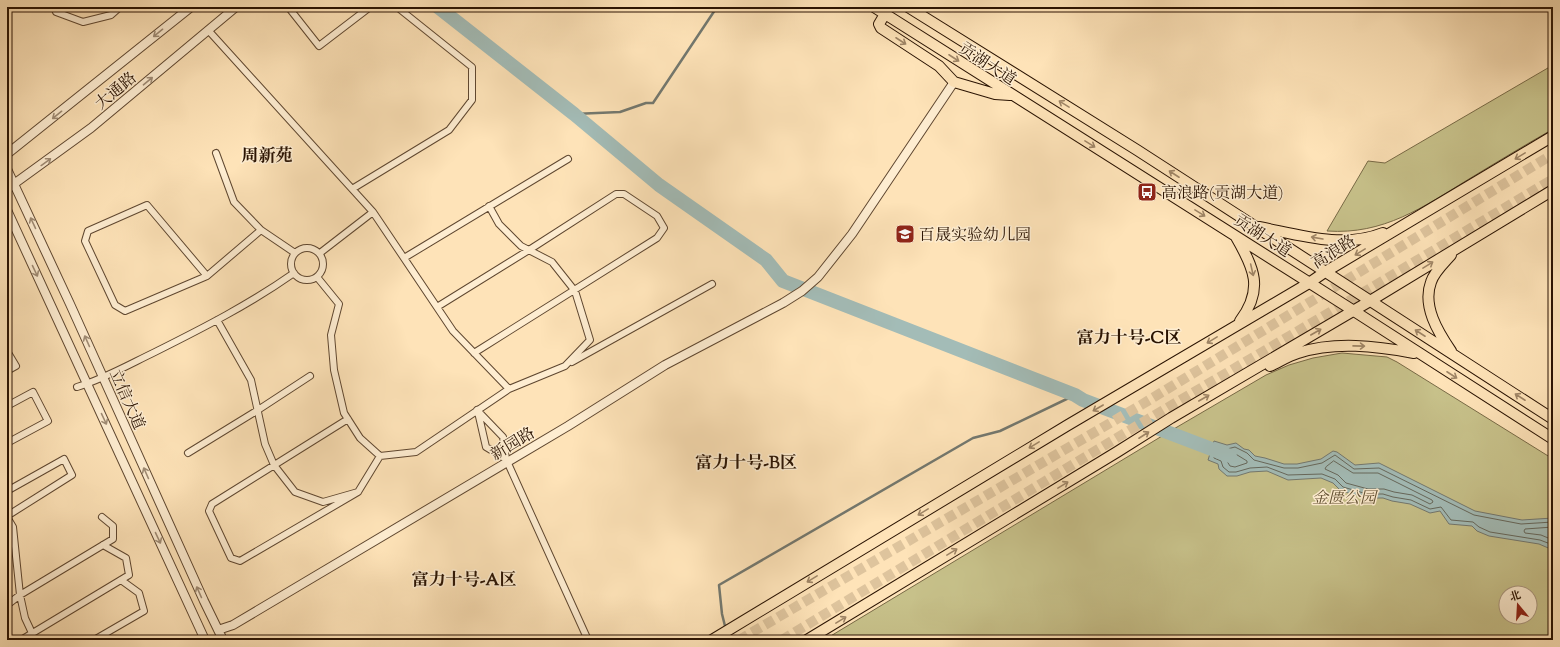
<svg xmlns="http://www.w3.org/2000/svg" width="1560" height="647" font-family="'Sorts Mill Goudy','Noto Serif SC',serif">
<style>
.green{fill:#c7c18a;stroke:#786a46;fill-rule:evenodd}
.water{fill:#a3bcb7;stroke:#73786f}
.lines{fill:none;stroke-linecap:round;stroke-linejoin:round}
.shore{stroke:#66685c;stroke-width:1}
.stream{stroke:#73786f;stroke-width:2.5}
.river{stroke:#a3bcb7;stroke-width:14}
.trunk-tunnel{stroke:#dec49d;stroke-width:10;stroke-dasharray:10 5;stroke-linecap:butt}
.minor-casing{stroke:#5f4730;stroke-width:8}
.tertiary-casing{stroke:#5f4730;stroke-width:10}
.primary-casing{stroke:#2a1302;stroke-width:12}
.minor{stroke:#feedd1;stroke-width:6}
.tertiary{stroke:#feedd1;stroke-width:8}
.primary{stroke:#fee3b8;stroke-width:10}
.oneway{stroke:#9f8b74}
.oneway2{stroke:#9f8566}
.labels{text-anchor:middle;stroke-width:3;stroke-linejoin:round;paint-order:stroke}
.street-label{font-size:16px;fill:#2a1302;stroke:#feedd1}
.poi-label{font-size:16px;fill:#2a1302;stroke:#feedd1;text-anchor:start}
.park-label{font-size:16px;font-style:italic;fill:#615032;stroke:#feedd1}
.neighbourhood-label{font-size:17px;font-weight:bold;fill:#2a1302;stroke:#feedd1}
</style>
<rect width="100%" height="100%" fill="#fee3b8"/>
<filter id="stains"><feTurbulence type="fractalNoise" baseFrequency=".005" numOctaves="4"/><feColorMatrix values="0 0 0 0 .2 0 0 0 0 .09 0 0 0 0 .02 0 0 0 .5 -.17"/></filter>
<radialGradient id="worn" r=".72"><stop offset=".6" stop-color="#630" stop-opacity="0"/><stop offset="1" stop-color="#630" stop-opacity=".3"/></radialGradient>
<path class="green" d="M1553 65V129C1525 145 1497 162 1469 179 1423 207 1384 235 1327 231L1368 161 1385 163Z
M1342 353 1387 357 1397 362 1553 459V640H824L1172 430 1266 375 1289 365 1313 358ZM1506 593H1530V617H1506Z"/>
<path class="water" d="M1214 441 1227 445 1236 443 1244 449 1249 450 1255 456 1265 458 1284 464H1297L1321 459 1333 451 1337 452 1355 465 1379 463 1475 511 1522 520 1553 518V550L1539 544 1489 536 1477 531 1472 526 1449 524 1440 511 1430 513 1410 504 1392 501 1383 498H1367L1341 491 1333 483 1321 478 1288 480 1267 471 1250 472 1237 476H1227L1219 469 1218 464 1208 460Z"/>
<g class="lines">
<path class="shore" d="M1234 453 1247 461V463L1235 467 1230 466 1223 455Z
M1334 461 1353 473H1378L1432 500 1433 502 1430 504 1412 495 1394 492 1384 489H1368L1346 483 1338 475 1325 469 1326 467Z
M1553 522 1521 524 1474 515 1379 468 1354 469 1335 455 1322 463 1298 468H1284L1254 460 1247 453 1235 447 1227 449 1217 447 1214 456V458L1221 461 1223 467 1229 472H1236L1250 468 1267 467 1288 475 1322 474 1335 479 1343 487 1367 494H1383L1393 497 1411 500 1430 509 1441 507 1451 520 1473 522 1479 527 1490 532 1540 540 1553 545
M1553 527 1525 529 1524 531 1525 533 1541 535 1553 540"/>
<path class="stream" d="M574 114 620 112 646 103H653L717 7
M726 630 722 614 719 585 973 438 1000 431 1075 395"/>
<path class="river" d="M438 7 574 114 659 185 766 260 783 281 1075 395 1083 400 1230 456"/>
<path class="trunk-tunnel" d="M739 640 1141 405 1553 154
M782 640 1155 415 1344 304 1553 179"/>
<defs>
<path id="minor" d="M54 7 56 12 83 22 111 15 120 7
M289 8 319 46 370 7
M208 30 373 212 320 253
M216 153 234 202 261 230 295 253
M352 189 449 130 472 100V67L397 7
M489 206 499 224 521 246 552 262 575 291 590 340 565 366 509 389
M291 264a16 16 0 1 1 32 0a16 16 0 1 1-32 0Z
M404 258 568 159
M207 276 147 205 88 231 85 241 115 305 125 311 207 276 261 230
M317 277 339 304 331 335 334 370 344 413 360 438 380 456 416 452 509 389 453 331 373 212
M437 307 529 250 616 194H624L657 216 664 228 657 238 474 353
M217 320 251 380 265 444 274 465 295 492 323 502 358 492 380 456
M7 351 16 366 7 371
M572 362 712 284
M77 387C104 379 130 364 155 352 203 328 250 304 294 273
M7 406 33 392 48 421 7 443
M477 410 503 437 506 459 588 640
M478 412 486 447 506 459
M348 419 212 504 209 511 231 558 240 561 358 492
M188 453 258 410 310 376
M7 491 64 459 72 475 7 516
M7 517 13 527 20 595 25 618 32 633 33 640
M7 605 20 595 113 539V526L102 517
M21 640 129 575 126 558 103 545
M94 640 144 611 139 593 121 580"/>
<path id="tertiary" d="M7 154 191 7
M7 169 70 304 204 601 223 640
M7 189 91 128 236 7
M7 210 205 640
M218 630 233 625 568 426 665 365 783 303 802 291 818 277 852 234 954 82"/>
<path id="primary" d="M874 7 1354 311 1553 439
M908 7 1137 150 1553 419
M885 14 879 24 881 28 939 66 954 82 995 94 1010 95
M1259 227C1300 235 1343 249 1383 233
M1236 237C1254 268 1264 289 1240 321
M1451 351C1438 332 1422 306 1431 282 1434 272 1444 263 1451 255
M1270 366C1279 362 1288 356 1298 353 1335 341 1376 346 1414 353
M712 640 1068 425 1309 283 1325 272 1553 136
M807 640 1117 452 1171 418 1370 301 1553 190"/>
</defs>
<use href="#minor" class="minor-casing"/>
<use href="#tertiary" class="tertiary-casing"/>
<use href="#primary" class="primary-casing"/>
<use href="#minor" class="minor"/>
<use href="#tertiary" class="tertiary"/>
<use href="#primary" class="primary"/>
</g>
<defs><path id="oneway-shaft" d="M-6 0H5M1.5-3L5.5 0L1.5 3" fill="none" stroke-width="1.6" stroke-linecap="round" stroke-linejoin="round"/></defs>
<g class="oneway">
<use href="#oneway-shaft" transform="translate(158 33) rotate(141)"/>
<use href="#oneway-shaft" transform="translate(148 81) rotate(-40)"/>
<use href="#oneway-shaft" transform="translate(57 115) rotate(141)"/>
<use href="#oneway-shaft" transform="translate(46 162) rotate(-36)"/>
<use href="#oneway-shaft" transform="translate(33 223) rotate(-115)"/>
<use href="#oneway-shaft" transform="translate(35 271) rotate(65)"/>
<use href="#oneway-shaft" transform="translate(87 341) rotate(-114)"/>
<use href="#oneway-shaft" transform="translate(104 419) rotate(65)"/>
<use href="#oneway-shaft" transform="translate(146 473) rotate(-114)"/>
<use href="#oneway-shaft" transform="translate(158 538) rotate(65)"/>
<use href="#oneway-shaft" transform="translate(199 592) rotate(-114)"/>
</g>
<g class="oneway2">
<use href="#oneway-shaft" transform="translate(901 41) rotate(33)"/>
<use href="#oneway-shaft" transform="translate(954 58) rotate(33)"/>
<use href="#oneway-shaft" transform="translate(1064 104) rotate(-148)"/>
<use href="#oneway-shaft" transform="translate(1090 144) rotate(32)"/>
<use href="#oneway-shaft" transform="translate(1520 156) rotate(149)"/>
<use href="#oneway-shaft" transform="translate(1174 174) rotate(-147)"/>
<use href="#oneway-shaft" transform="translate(1200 213) rotate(32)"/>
<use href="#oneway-shaft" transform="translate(1317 238) rotate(-170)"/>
<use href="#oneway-shaft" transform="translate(1360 252) rotate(149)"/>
<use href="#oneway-shaft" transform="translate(1428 265) rotate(-32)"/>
<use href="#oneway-shaft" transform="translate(1252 270) rotate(77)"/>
<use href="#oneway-shaft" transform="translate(1316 332) rotate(-30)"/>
<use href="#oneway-shaft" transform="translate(1420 333) rotate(-147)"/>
<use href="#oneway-shaft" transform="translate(1212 340) rotate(149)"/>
<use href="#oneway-shaft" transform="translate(1359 346) rotate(1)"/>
<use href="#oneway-shaft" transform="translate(1452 375) rotate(33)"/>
<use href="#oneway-shaft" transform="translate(1520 397) rotate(-147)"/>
<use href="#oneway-shaft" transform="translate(1204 398) rotate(-30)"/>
<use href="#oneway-shaft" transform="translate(1098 408) rotate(150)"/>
<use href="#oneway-shaft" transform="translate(1144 435) rotate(-33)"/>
<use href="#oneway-shaft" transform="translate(1034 445) rotate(149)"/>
<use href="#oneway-shaft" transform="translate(1063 485) rotate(-31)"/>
<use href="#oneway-shaft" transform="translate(923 512) rotate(149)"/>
<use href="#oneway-shaft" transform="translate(952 552) rotate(-31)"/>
<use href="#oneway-shaft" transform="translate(812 579) rotate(149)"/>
<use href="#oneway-shaft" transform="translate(841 620) rotate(-31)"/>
</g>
<defs>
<symbol id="bus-square" viewBox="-11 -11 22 22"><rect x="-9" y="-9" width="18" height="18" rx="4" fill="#8f2418" stroke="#feedd1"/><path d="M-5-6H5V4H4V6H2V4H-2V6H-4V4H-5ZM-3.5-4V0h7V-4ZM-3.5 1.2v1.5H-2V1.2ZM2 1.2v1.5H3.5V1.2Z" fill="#fff"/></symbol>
<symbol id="school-square" viewBox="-11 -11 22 22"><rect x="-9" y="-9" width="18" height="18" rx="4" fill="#8f2418" stroke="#feedd1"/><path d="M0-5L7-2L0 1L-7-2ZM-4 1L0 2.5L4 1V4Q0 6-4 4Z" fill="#fff"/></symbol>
</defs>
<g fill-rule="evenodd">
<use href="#bus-square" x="1136" y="181" width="22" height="22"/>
<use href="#school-square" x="894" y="223" width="22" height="22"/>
</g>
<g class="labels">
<g class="street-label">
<text transform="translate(988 63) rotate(33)" y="6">贡湖大道</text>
<text transform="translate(115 90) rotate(-40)" y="6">大通路</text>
<text transform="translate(1263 235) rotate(33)" y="6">贡湖大道</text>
<text transform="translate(1333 251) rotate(-32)" y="6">高浪路</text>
<text transform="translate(128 399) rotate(66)" y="6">立信大道</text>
<text transform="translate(512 443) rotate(-31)" y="6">新园路</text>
</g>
<g class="poi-label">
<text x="1161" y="198">高浪路(贡湖大道)</text>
<text x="919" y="240">百晟实验幼儿园</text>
</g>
<g class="park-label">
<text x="1344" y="503">金匮公园</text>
</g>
<g class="neighbourhood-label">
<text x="267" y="161">周新苑</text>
<text x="1129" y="343">富力十号-C区</text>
<text x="746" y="468">富力十号-B区</text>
<text x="464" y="585">富力十号-A区</text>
</g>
</g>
<rect width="1560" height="647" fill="none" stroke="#fee3b8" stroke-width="24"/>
<rect x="8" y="8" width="1544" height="631" fill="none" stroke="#2a1302" stroke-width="2"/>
<rect x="12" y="12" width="1536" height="623" fill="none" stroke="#2a1302"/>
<g transform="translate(1518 605) rotate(342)"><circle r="19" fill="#feedd1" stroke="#a9967e"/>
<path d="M0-3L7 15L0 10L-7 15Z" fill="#8f2418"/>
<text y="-6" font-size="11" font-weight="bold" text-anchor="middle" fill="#2a1302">北</text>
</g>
<rect width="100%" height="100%" filter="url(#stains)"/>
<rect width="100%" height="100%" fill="url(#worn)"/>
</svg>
